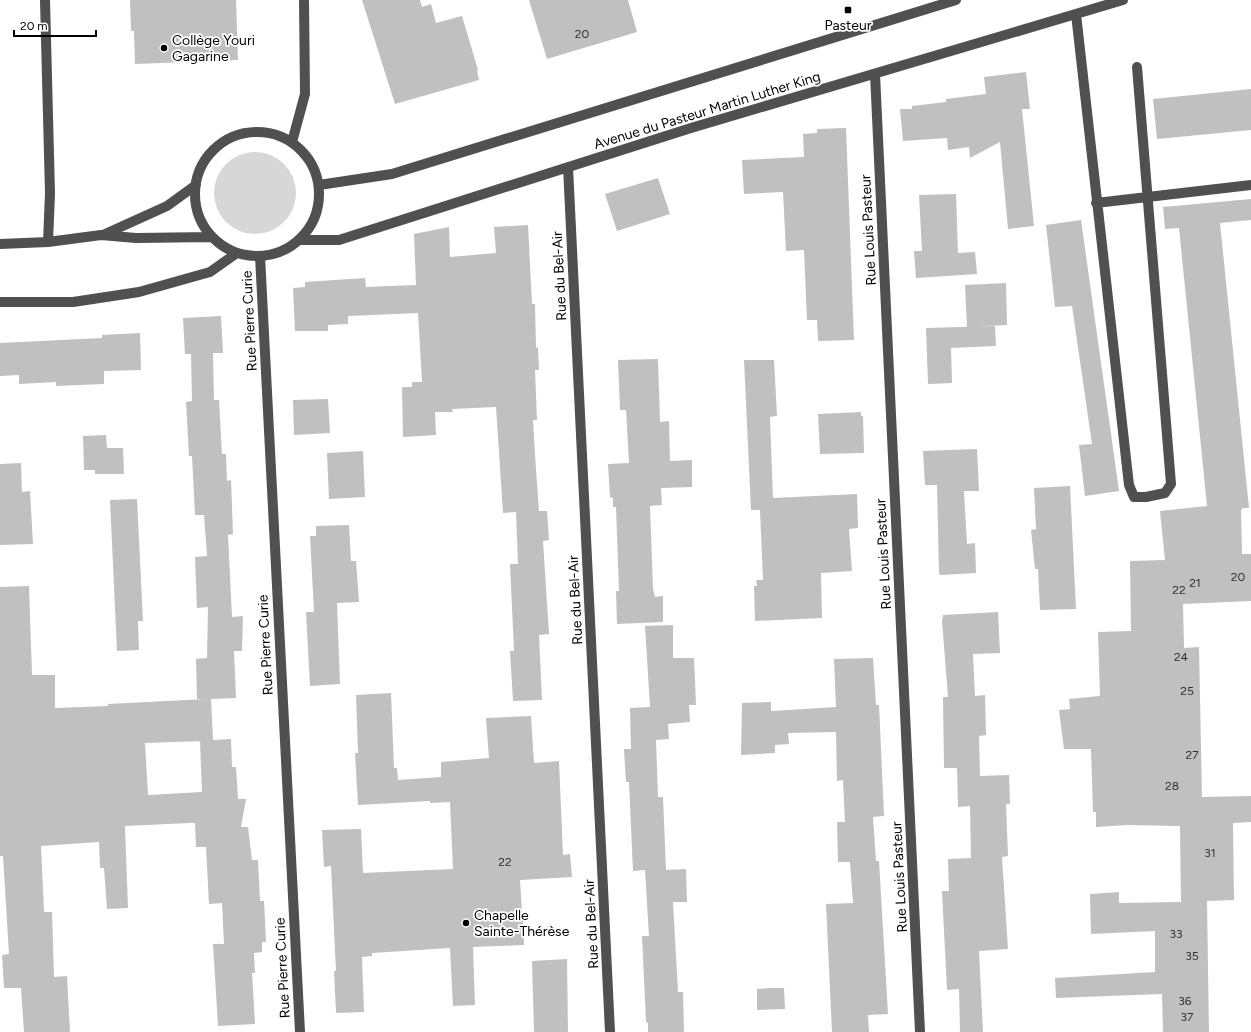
<svg xmlns="http://www.w3.org/2000/svg" width="1251" height="1032" font-family="Figtree,sans-serif">
<style>
.green{fill:#d7d7d7}
.building{fill:#c0c0c0;fill-rule:evenodd}
.lines{fill:none;stroke-linecap:round;stroke-linejoin:round}
.minor{stroke:#505050;stroke-width:10}
.poi-dot{fill:#000;stroke:#fff;stroke-width:1.5}
.labels{text-anchor:middle;stroke-width:3.5;stroke-linejoin:round;paint-order:stroke}
.number-label{font-size:12px;fill:#303030}
.poi-label{font-size:14px;fill:#000;stroke:#fff;text-anchor:start}
.street-label{font-size:14px;fill:#000;stroke:#fff}
</style>
<rect width="100%" height="100%" fill="#fff"/>
<path class="green" d="M214 193a41 41 0 1 1 82 0a41 41 0 1 1-82 0Z"/>
<path class="building" d="M130 0H236L238 60 135 64 134 31H131Z
M362 0H420L422 7 431 4 436 23 462 16 478 70 477 71 479 80 395 104Z
M529 0H628L637 32 547 59Z
M1026 72 1030 109H1022L1034 226 1008 229 1000 142 970 158 969 147 948 150 947 138 903 141 900 109H912V106L946 102V99L986 94 984 77Z
M1251 89V130L1157 139 1153 99Z
M846 128 854 340 818 341 817 320H807L804 250 786 251 783 192 744 194 742 160 804 157 803 134 817 133V129Z
M658 178 670 214 617 231 605 194Z
M956 194 958 253 975 252 977 274 916 278 914 251H922L919 195Z
M1251 199V220L1220 223 1249 508H1243L1241 510 1242 554H1251V601L1183 604 1184 648 1199 647 1202 797 1251 796V822L1233 823 1234 900 1207 901 1209 1032H1163L1162 994 1056 998 1055 978 1155 972V931L1091 934 1090 894 1119 892V903L1181 902 1180 826 1127 825 1096 827V812H1093L1091 749H1064L1059 710 1070 709 1069 699 1100 696 1098 632 1131 631 1130 561 1165 560 1160 511 1207 506 1179 228 1165 229 1163 207Z
M1081 220 1119 491 1085 496 1079 445 1092 444 1072 306 1055 307 1046 225Z
M528 225 532 304H535L536 348 538 347 539 370H535L537 420H533L536 470 539 511H547L549 540 543 541 549 634 539 635 542 700 513 701 510 651H514L510 564H518L516 512 503 513 496 407 452 409 453 412H435L436 435 403 437 402 387H412V382H422L418 313 348 316V324L328 325V331H295L293 288 305 287V282L365 278 366 287 416 285 414 234 449 227 450 257 496 253 494 227Z
M1006 283 1007 325 967 327 965 285Z
M221 316 223 353H213L214 400H219L222 454H226L227 481 231 480 233 534 228 535 232 617 243 616 242 651H234L236 698 211 699 213 740 231 739 232 767H236L238 799H246L241 827H248L252 860H258L260 901H264L266 942H262V952L254 953 255 973H252L255 1024 218 1026 213 944H224L222 903 209 904 206 847H196L195 823H189L125 826 128 908 107 909 104 868H100L99 842 41 846 44 912H52L54 977 67 976 70 1032H24L21 988H4L2 955 9 954 3 856H0V587L29 586 32 675H55V708L108 706V704L206 699H197L196 659 207 658 208 607 197 608 195 557 207 556 204 515H195L192 456H189L186 402 192 401 191 354H185L183 318ZM200 741 202 792 148 795 145 743 203 741Z
M995 326 996 346 951 348 952 383 928 384 926 328Z
M140 333 141 370 104 371V384L56 386V382L19 384V375L0 376V343L102 338V335Z
M658 359 660 422 669 421 670 461 692 460V487L661 488 662 505 650 506 653 589 655 597 663 596V622L617 624 616 591H619L616 507H613V498L610 497 608 464 629 463 626 410H620L618 360Z
M744 360H774L777 416 770 417 773 498 857 494 858 528 849 529 852 571 821 573 822 618 755 621 754 586H757L756 580H763L760 510H751Z
M328 399 330 433 294 435 293 400Z
M861 412V416H863L864 453 820 454 818 414Z
M106 435 107 448H123L124 474H95V470H84L83 436Z
M977 449 979 491H964L967 544 975 543 976 573 941 575 939 574 937 485H925L923 451Z
M363 451 365 497 329 499 327 453Z
M21 463 22 492 30 491 33 544 0 545V464Z
M1070 486 1076 609 1040 610 1038 569H1035L1031 530 1036 529 1034 488Z
M137 499 143 621H138L139 650 117 651 110 500Z
M349 525 351 561H356L359 602 337 603 340 684 310 686 306 612H314L310 536H316V526Z
M998 612 1000 653 973 654 975 696 985 695 986 735 979 736 980 776 1009 775 1010 804H1006L1008 856 1002 857 1008 949 979 951 983 1032H960L959 989 947 990 942 891H949L948 859 971 858 970 806 958 807 957 768H944L943 697H948L942 621 943 615Z
M673 625V658H694L696 705H689L690 722 668 724 669 739 656 740 658 797H663L666 870 686 869 687 902H673L678 992H683L684 1032H648V1023L646 1022 642 936H649L645 870 633 871 629 782H626L624 749H631L630 708 650 707 645 626Z
M873 658 876 705H879L884 816 873 817 876 861H879L888 1014 868 1015 869 1032H832L826 904 853 903 850 862H838L837 822H845L843 780 837 781 836 732 788 733 789 744 775 745V753L741 755 742 703 771 702V711L836 707 834 659Z
M391 693 394 768H397L398 780 441 777V762L489 758 486 718 531 716 534 763 559 761 563 855 570 854 572 877 520 880 524 945 473 947 475 1005 453 1006 450 948 372 953V956L362 957 364 1012 336 1013 334 971H336L331 866 324 867 322 830 361 829 363 873 453 869 450 802 430 803V801L358 805 355 753H358L356 695Z
M567 959 568 1032H534L532 961Z
M771 988H784L785 1009 757 1010V989Z"/>
<g class="lines">
<path class="minor" d="M45 0 50 193 48 242
M1076 14 1129 485 1134 497H1146L1165 493 1171 484 1137 67
M875 74 920 1032
M195 194a62 62 0 1 1 124 0a62 62 0 1 1-124 0Z
M292 142 305 94 304 0
M568 167 610 1032
M319 185 392 174 956 0
M1096 203 1251 185
M103 235 167 206 196 185
M299 240H339L691 128 1123 0
M0 244 48 242 101 235 136 238 212 237
M260 256 300 1032
M0 302H73L139 292 210 272 237 253"/>
</g>
<g class="poi-dot">
<rect x="844" y="6" width="8" height="8" rx="2"/>
<circle cx="164" cy="48" r="4"/>
<circle cx="466" cy="923" r="4"/>
</g>
<g class="labels">
<g class="number-label">
<text x="582" y="38">20</text>
<text x="1238" y="581">20</text>
<text x="1195" y="587">21</text>
<text x="1179" y="594">22</text>
<text x="1181" y="661">24</text>
<text x="1187" y="695">25</text>
<text x="1192" y="759">27</text>
<text x="1172" y="790">28</text>
<text x="1210" y="857">31</text>
<text x="505" y="866">22</text>
<text x="1176" y="938">33</text>
<text x="1192" y="960">35</text>
<text x="1185" y="1005">36</text>
<text x="1187" y="1021">37</text>
</g>
<g class="poi-label">
<text x="848" y="30" text-anchor="middle">Pasteur</text>
<text x="172" y="45">Collège Youri<tspan x="172" dy="16">Gagarine</tspan></text>
<text x="474" y="920">Chapelle<tspan x="474" dy="16">Sainte-Thérèse</tspan></text>
</g>
<g class="street-label">
<text transform="translate(707 110) rotate(-17)" y="5">Avenue du Pasteur Martin Luther King</text>
<text transform="translate(868 230) rotate(-93)" y="5">Rue Louis Pasteur</text>
<text transform="translate(559 276) rotate(-93)" y="5">Rue du Bel-Air</text>
<text transform="translate(249 321) rotate(-93)" y="5">Rue Pierre Curie</text>
<text transform="translate(883 554) rotate(-93)" y="5">Rue Louis Pasteur</text>
<text transform="translate(575 600) rotate(-93)" y="5">Rue du Bel-Air</text>
<text transform="translate(265 645) rotate(-93)" y="5">Rue Pierre Curie</text>
<text transform="translate(899 877) rotate(-93)" y="5">Rue Louis Pasteur</text>
<text transform="translate(591 924) rotate(-93)" y="5">Rue du Bel-Air</text>
<text transform="translate(282 968) rotate(-93)" y="5">Rue Pierre Curie</text>
</g>
</g>
<path d="M14 30v6h82v-6" fill="none" stroke="#000000" stroke-width="2"/>
<text x="20" y="30" font-size="12" fill="#000000" stroke="#ffffff" stroke-width="3" paint-order="stroke">20 m</text>
</svg>
